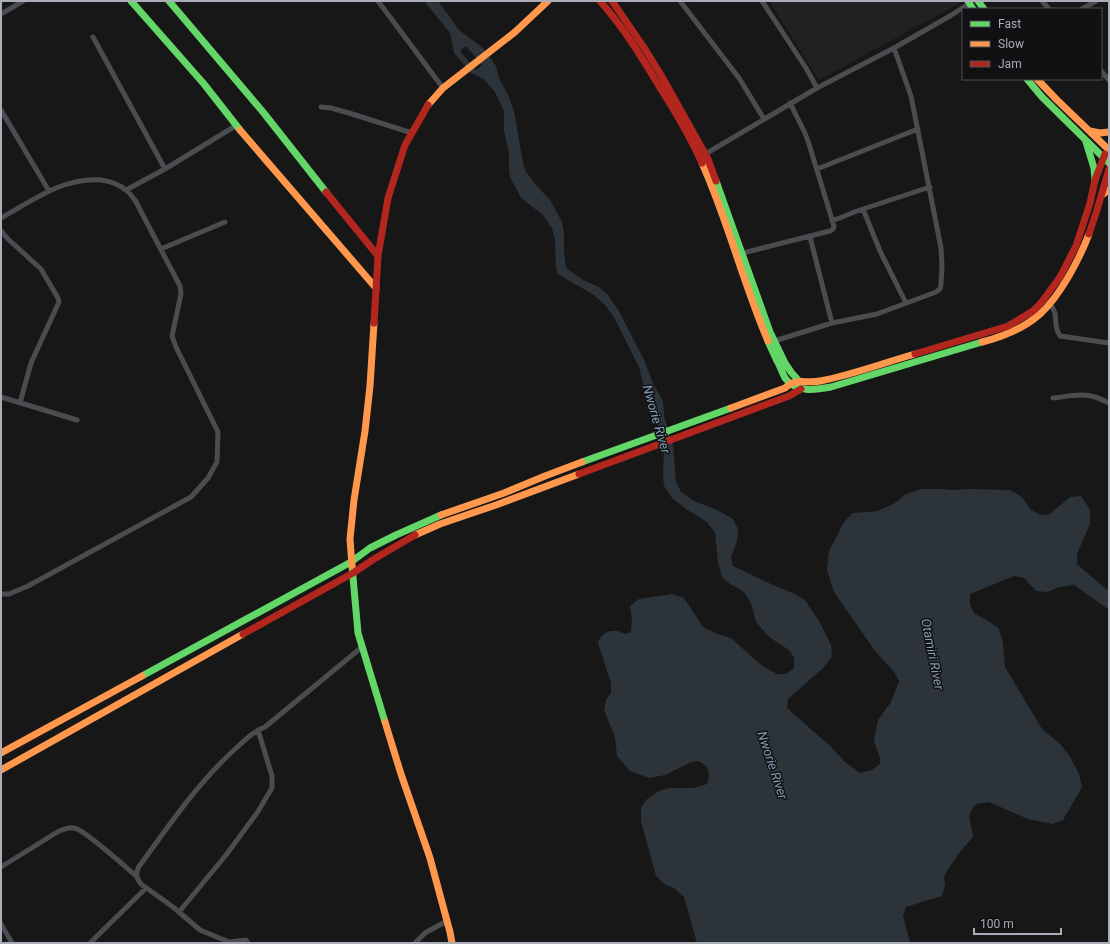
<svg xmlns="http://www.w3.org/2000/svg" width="1110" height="944" font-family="Roboto,sans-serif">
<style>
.built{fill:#212123}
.water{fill:#2c343a;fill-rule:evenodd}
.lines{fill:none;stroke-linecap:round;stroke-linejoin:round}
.street{stroke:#4b4c4f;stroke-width:5}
.fast{stroke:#63d668;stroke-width:7}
.slow{stroke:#ff974d;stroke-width:7}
.jam{stroke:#b3261e;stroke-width:7}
.labels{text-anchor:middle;stroke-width:3;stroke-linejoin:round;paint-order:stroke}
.water-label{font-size:13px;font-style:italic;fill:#809cb1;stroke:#111113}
</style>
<rect width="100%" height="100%" fill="#171717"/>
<path class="built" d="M769 1H961L962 2 819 80Z"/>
<path class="water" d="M424 1H438L459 30 483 48 496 66 499 78 508 95 514 111 523 163 526 172 536 185 550 200 562 222 564 233V252L566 268 583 280 599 287 607 294 619 311 645 362 652 381 663 401 664 416 673 445 676 482 681 492 694 501 715 509 733 519 738 529 737 541 731 557 733 566 771 584 795 594 805 600 819 621 831 645 832 657 823 668 788 699 787 708 830 746 845 762 860 773 872 770 880 764V758L874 741 878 720 891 702 899 681 894 672 875 651 834 592 827 570 829 551 844 522 853 513 878 511 895 503 906 494 922 489H942L952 490 970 489 1010 490 1022 497 1030 509 1040 515 1050 514 1070 497 1081 496 1090 510V524L1077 554V564L1106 589 1109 590V609L1105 607 1074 585 1059 587 1048 592 1036 591 1024 578 1014 576 970 594V605L975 614 987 620 999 629 1003 643 1005 667 1042 729 1060 744 1069 755 1079 774 1082 787 1063 820 1052 824 1028 819 989 802 976 804C964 818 972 822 973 837L960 852 950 866 944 877 945 885 942 896 906 907 903 916 910 943H697L684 897 674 888 666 885 656 876 641 821V808L646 800 657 792 669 788H693L707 784C711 773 709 767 699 761L691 762 665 775 649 778 630 771 617 756 615 737 604 710 606 700 611 693V683L598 643C600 635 608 630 616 631 619 631 623 633 626 634L631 632 632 621 630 606 639 599 672 594 684 598 703 627 718 634 731 638 761 665 777 674H786L794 668V658L789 650 769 637 756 622 751 603 744 592 730 584 722 577 718 562 715 533 707 522 686 509 672 498 664 486 663 476 664 450 659 427 644 387 639 367 614 317 605 305 594 295 561 276 557 273 556 267 555 239 552 228 543 215 521 198 510 177 509 170V153L504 131V111L495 92 484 79 471 73 454 53 450 33ZM466 46 482 65 476 70 460 51Z"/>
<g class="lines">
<path class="street" d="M378 1 443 88
M680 1 739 78 764 119
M762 1 806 68 817 88
M1042 1 1049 9
M1082 9 1096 1
M1 14 23 1
M93 37 165 169
M1101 71 1109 80
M321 107 331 108 349 113 412 133
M1 110 49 191
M702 156 817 88 894 48 950 16 970 3
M817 169 918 129
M126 190 165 169 237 125
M863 209 880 251 906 303
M1 218C32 201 63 177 101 180 110 181 120 185 127 191 130 193 132 197 135 200L180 286 181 294 172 336 176 347 218 432 217 462 208 478 191 497 28 586 9 594H1
M832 221 857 211 930 187
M1 231 8 239 41 269 58 298 59 302 31 363 20 403
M810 237 832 323
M161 249 225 222
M739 254 830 231 833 229 834 226 809 144 805 133 790 103
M1049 303C1061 316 1051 322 1060 336L1109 343
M771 342 832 323 877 314 936 292 940 289 941 284 942 266 941 248 911 96 894 48
M1 397 77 420
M1053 398C1065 397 1079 393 1091 396 1097 397 1103 400 1109 403
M1 867 59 831C64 829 69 827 74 828 83 829 126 867 136 876
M179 912 226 855 257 813 272 788V776L258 730
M1 924 12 943
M90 943 146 888
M248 943 246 940 229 942 200 930 173 907 141 884C136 878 136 875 138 868 168 827 196 785 233 751 243 742 252 732 265 727L362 647
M415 943 425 933 447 921"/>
<path class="fast" d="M131 1 204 84 240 130
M169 1 263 112 326 192
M968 1 973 9
M978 1 984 9
M1027 79 1042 97 1109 163
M1086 142 1094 168 1095 180
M716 181 770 332 785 363 791 372 798 380 800 385
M768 341C771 348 774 354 777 361 780 366 782 372 785 378 796 393 815 390 831 387L982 342
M582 462 731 408
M352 566 358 633 385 722
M142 676 351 562 370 548 396 535 441 515"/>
<path class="slow" d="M1037 79 1057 100 1109 150
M428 105 443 88 515 32 548 1
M240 130 376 288
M1090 131 1100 133 1109 132
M702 163C728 221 743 283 768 341
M1102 195 1109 190
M982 342C1002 337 1024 328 1040 314 1060 296 1079 260 1089 234
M731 408 785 388C796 377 806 384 820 381 852 375 883 363 915 354
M441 515 504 493 545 476 582 462
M415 535 440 524 496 505 579 474
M352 566 350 539 354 500 365 431 370 386 374 323
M385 722 401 774 430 858 450 932 452 943
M1 753 142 676
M1 770 243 634"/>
<path class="jam" d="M600 1C623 27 641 56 659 86 675 111 690 136 702 163
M612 1 645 49 661 75 708 159 716 181
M326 192 378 256
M1089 234 1097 210 1109 169
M374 323 378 256 388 198 405 145 428 105
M915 354 1008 326 1033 311 1041 303 1060 277 1076 246 1090 203 1095 180 1105 154
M579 474 789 396 801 389
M243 634 353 573 374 559 415 535"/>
</g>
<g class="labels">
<g class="water-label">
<text transform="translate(657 419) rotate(74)" y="5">Nworie River</text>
<text transform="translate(933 654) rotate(79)" y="5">Otamiri River</text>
<text transform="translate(773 765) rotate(72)" y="5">Nworie River</text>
</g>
</g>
<rect width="1110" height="944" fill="none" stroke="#a8adb7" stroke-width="4"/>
<rect x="962" y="8" width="140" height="72" fill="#111113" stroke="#4d4f55"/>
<rect x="970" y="21" width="20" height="6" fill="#63d668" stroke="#4d4f55"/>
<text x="998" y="28" font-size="12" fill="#a8adb7">Fast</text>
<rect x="970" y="41" width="20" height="6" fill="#ff974d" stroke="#4d4f55"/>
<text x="998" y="48" font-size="12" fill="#a8adb7">Slow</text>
<rect x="970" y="61" width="20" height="6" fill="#b3261e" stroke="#4d4f55"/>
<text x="998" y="68" font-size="12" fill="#a8adb7">Jam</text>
<path d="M974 928v6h87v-6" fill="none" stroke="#a8adb7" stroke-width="2"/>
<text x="980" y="928" font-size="12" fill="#a8adb7" stroke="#111113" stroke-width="3" paint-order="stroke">100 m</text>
</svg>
